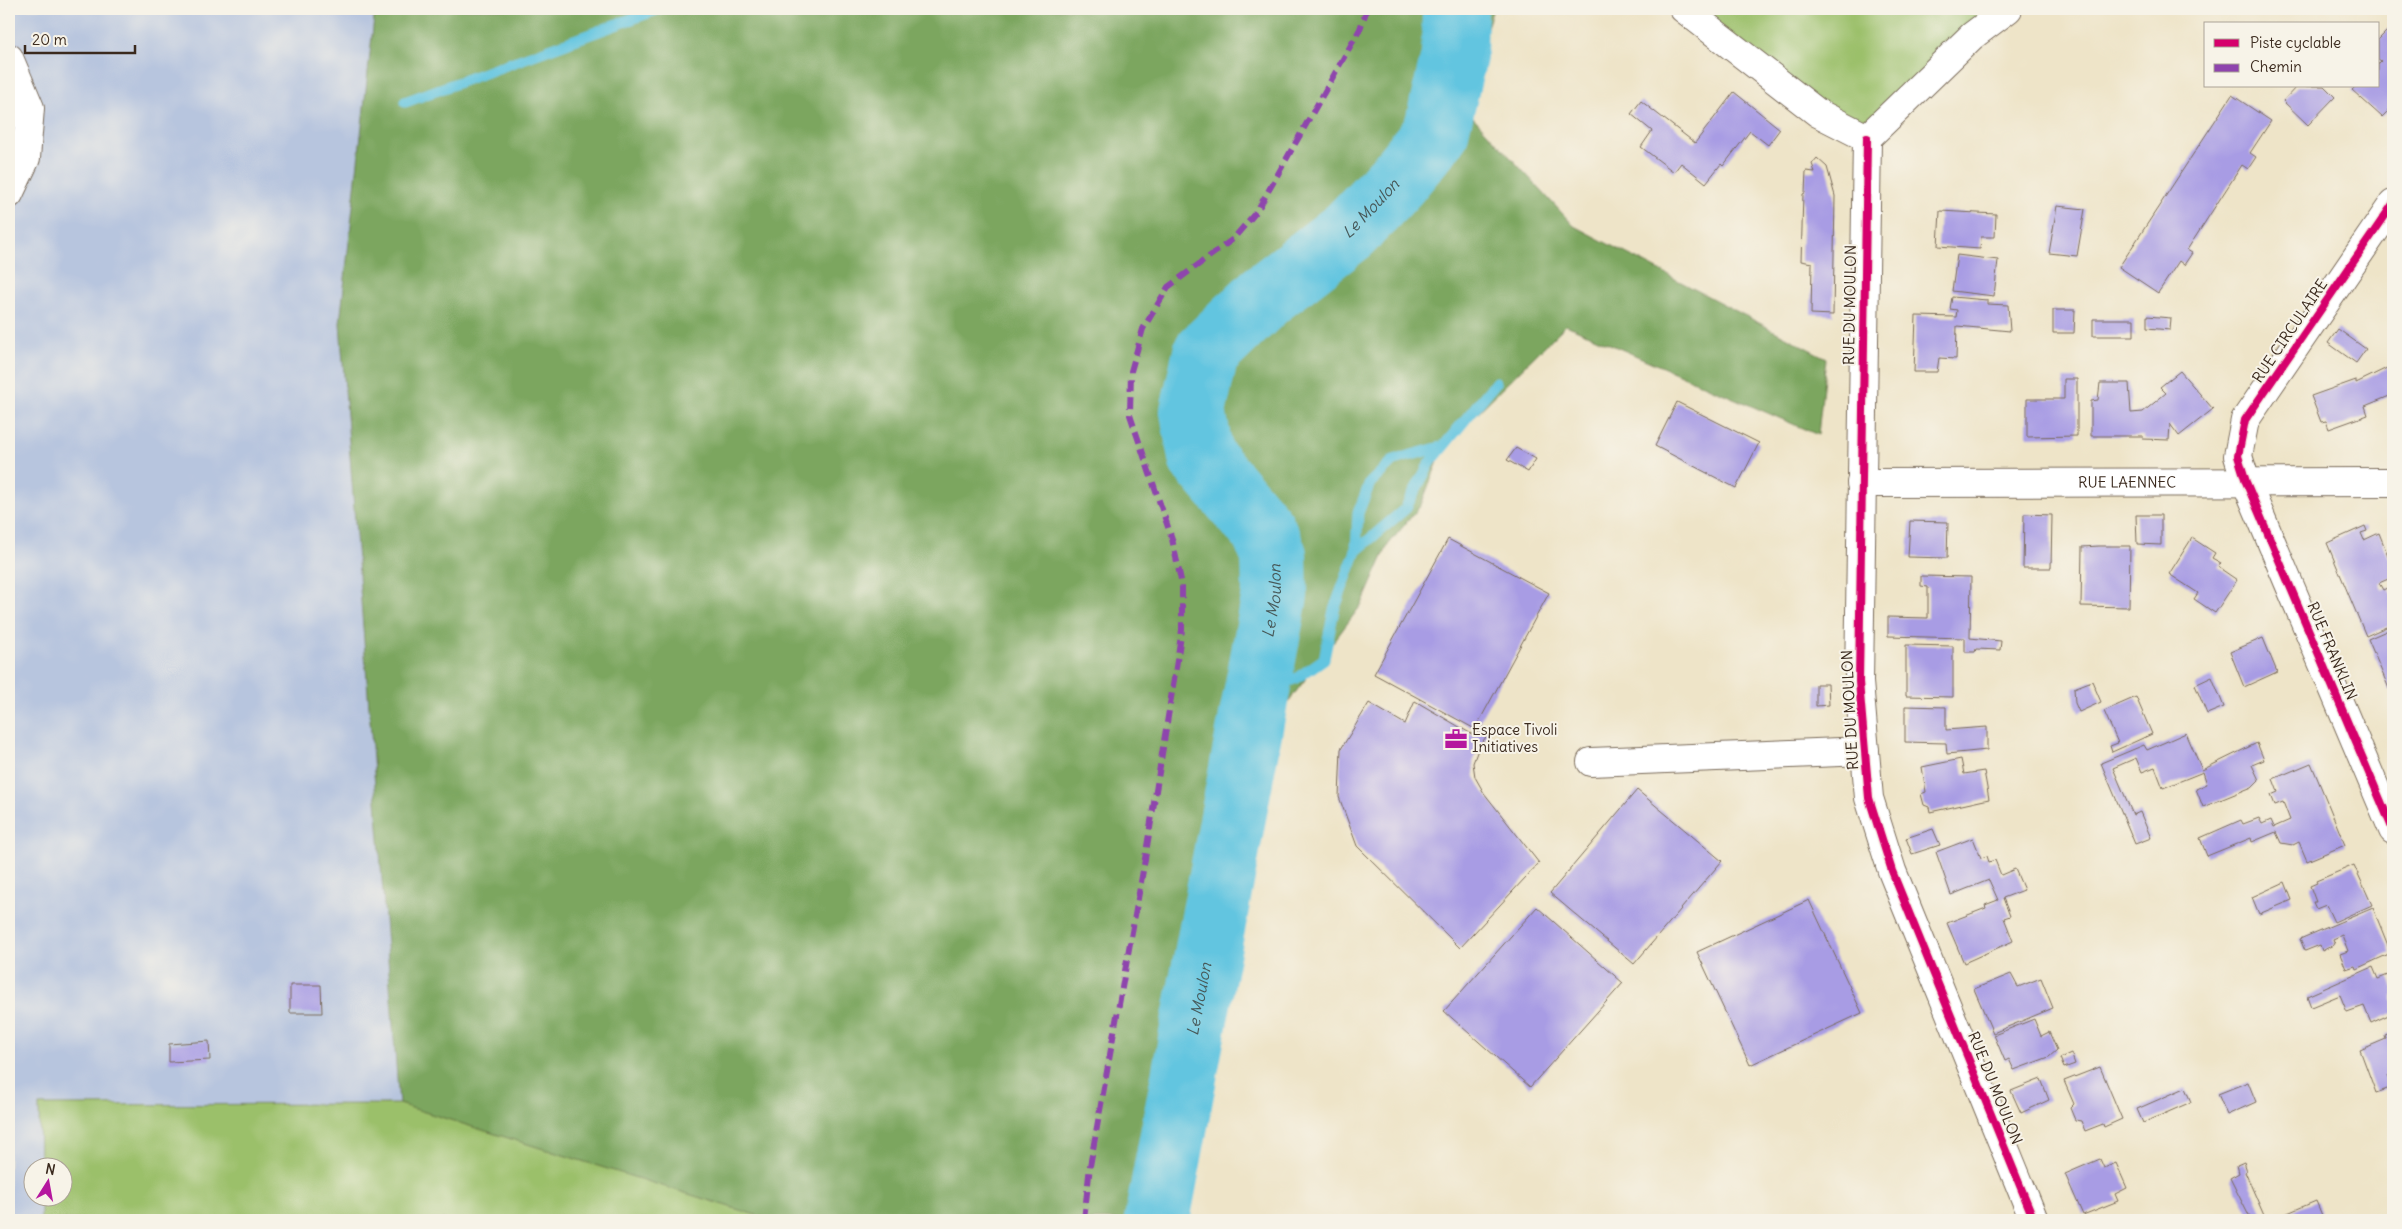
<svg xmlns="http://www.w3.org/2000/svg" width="2402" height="1229" font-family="Delius,sans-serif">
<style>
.industrial{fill:#b7c5de}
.green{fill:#9bc06b;stroke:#6b7544}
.forest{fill:#7ca65f;stroke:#5c683e}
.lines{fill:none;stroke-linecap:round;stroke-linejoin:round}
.stream{stroke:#62c5e0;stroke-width:11}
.river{stroke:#62c5e0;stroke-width:66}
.building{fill:#a89ce4}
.minor-casing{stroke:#7a6b5a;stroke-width:30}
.minor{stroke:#fff;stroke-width:28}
.quiet{stroke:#8e44ad;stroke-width:6;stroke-dasharray:12 6;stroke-linecap:butt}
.cycleway-casing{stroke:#f7f3e8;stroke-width:11}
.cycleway{stroke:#d6006c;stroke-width:8}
.labels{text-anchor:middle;stroke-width:4;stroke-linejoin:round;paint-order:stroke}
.street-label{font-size:15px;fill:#3b2a1e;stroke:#f7f3e8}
.poi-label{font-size:15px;fill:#3b2a1e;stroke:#f7f3e8;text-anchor:start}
.water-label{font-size:16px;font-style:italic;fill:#475858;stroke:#f7f3e8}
</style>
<rect width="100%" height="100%" fill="#f7f3e8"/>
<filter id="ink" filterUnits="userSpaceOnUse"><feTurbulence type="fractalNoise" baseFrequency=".02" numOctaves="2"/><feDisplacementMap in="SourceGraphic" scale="10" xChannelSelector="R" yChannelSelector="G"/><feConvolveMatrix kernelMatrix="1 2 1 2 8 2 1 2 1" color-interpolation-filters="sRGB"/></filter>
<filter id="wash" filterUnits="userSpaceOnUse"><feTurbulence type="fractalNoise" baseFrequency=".0096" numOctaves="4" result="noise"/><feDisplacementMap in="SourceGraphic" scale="20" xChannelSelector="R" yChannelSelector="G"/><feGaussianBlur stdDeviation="1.12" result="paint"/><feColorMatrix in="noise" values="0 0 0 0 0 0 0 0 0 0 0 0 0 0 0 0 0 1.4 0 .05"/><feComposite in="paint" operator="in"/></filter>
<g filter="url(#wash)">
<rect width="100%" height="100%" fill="#eee4c8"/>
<path class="industrial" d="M9 9H375L340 323 399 1104 40 1105V1166H32V1196L41 1197V1220H9Z"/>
<path class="green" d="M1684 9H2008L1867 138Z
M399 1104 772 1220H41V1197L62 1196V1166H40L39 1105Z"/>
<path class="forest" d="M375 9H1493L1484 36 1472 116 1574 226 1826 358 1818 435 1566 325 1444 446 1421 505 1388 545 1362 604 1283 709 1250 869 1126 1220H772L399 1104 340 323Z"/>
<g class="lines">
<path class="stream" d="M405 102 659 9
M1356 551 1405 509 1430 463 1496 382
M1256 693 1297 678 1324 659 1334 610 1356 551 1358 513 1370 483 1394 460 1444 446"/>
<path class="river" id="s1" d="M1157 1220 1275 595 1274 555 1263 530 1201 457 1193 411 1206 353 1265 296 1350 230 1396 181 1436 132 1454 56 1455 9"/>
</g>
<g id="blocks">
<path class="building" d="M2393 25V106L2382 117 2352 90 2356 86H2378V64L2381 61 2378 59V40Z
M2297 86H2324L2335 97 2308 125 2283 101Z
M1734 92 1780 129 1768 145 1750 131 1723 166 1721 164 1706 183 1681 163 1674 172 1641 147 1652 131 1631 114 1641 101 1695 143Z
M2232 95 2271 121 2250 153 2256 157 2248 169 2242 165 2187 250 2192 253 2184 265 2179 261 2158 293 2119 267Z
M1817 158 1827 167 1835 196 1833 315 1811 314 1812 263 1801 261 1803 194 1805 193 1806 171 1815 172 1812 164Z
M2057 206 2085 209 2077 256 2049 253Z
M1940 211 1996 214 1995 237H1981L1980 249 1938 246Z
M1957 255 1998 260 1994 296 1952 291Z
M1952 297 1987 300V304L2008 305 2010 331 1957 326 1956 359 1939 358 1937 372H1914L1916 316 1956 317 1957 310 1950 309Z
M2053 310H2075L2074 333H2053Z
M2147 316 2171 318 2170 330 2147 328Z
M2093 319H2134V336H2093Z
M2338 329 2366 349 2356 363 2328 343Z
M2391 366 2392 395 2365 406 2368 415 2329 429 2326 421 2321 422 2311 396 2356 380V383Z
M2180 371 2213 409 2179 436 2170 424 2169 440 2143 439V436H2091V401L2098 400 2100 383H2129L2131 413 2143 412 2166 393 2160 387Z
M2064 379H2077V436L2027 437V399H2064Z
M1677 402 1759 443 1736 488 1655 446Z
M1516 448 1536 459 1528 472 1507 460Z
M2024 514 2052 515 2051 568H2023Z
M2136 515H2161V545L2137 544Z
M1910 521 1948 522 1947 558 1908 557Z
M2365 526 2367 531 2361 533 2364 540 2379 533 2393 568V577L2379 583 2383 590 2389 587 2393 598V624L2366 636 2327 543Z
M2192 538 2215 553 2212 558 2221 563 2218 567 2237 580 2215 613 2194 599 2198 593 2169 574Z
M1448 539 1549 593 1475 729 1374 674Z
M2099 546H2130L2129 607 2081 606 2082 547Z
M1921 576 1971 577 1970 638 2001 641 2000 650 1976 649 1975 652H1965V638L1888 636V617L1928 618V587L1921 586Z
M2393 628V690L2390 691 2368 639Z
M2263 638 2277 672 2244 687 2230 652Z
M1906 645 1953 646V697L1906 696Z
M2212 677 2224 707 2207 714 2195 685Z
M2092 681 2101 702 2079 712 2075 703 2074 688Z
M1816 684H1828L1829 705 1816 706Z
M2136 697 2152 734 2112 752 2110 746 2118 743 2104 711Z
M1415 701 1475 736 1481 726 1490 731 1479 747 1473 763 1475 777 1484 793 1539 863 1460 948 1357 846 1339 797 1341 749 1369 703 1405 724Z
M1905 706 1946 707V730L1987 727V750L1947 754 1946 743 1905 742Z
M2186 733 2202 770 2257 743 2264 760 2252 765 2259 780 2252 787 2203 807 2196 789 2207 784 2203 772 2163 788 2155 767 2142 772 2136 758 2113 768 2133 815 2140 812 2151 838 2135 844 2101 763 2144 745 2147 750Z
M1961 759 1964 774 1984 771 1989 799 1930 812 1929 807 1924 805 1921 794 1926 792 1922 767Z
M2311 763 2345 845 2307 861 2299 842 2293 845 2281 843 2276 832 2252 842 2251 838 2207 856 2200 838 2241 820 2243 824 2259 818 2262 824 2271 820 2274 827 2290 820 2283 802 2275 805 2271 795 2278 792 2273 779Z
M1637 790 1722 861 1634 964 1550 893Z
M1933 829 1940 845 1912 854 1906 838Z
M1973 838 1981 858 1987 856 1989 862 1995 860 2001 875 2015 869 2024 890 2003 898 2010 916 2004 918 2013 941 1964 963 1947 923 1986 908 1985 905 1998 900 1989 880 1951 895 1936 852Z
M2354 865 2372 905 2334 922 2326 905 2316 909 2313 902H2316L2310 886 2317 883 2316 881Z
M2285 882 2292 900 2259 914 2252 897Z
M1809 900 1862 1013 1750 1065 1697 952Z
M1537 907 1623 983 1530 1087 1444 1011Z
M2373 908 2391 953 2356 969 2355 966 2346 969 2340 954 2348 951 2342 935 2333 939 2335 944 2322 951 2320 945 2305 951 2300 939Z
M2373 967 2378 979 2388 975 2393 987V1013L2371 1023 2364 1006 2347 1012 2340 995 2311 1007 2307 996Z
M2011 974 2018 987 2041 978 2053 1008 1993 1033 1974 989Z
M290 985H321L322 1013H290Z
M2034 1019 2041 1036 2049 1032 2057 1050 2049 1057 2014 1070 2009 1059 2005 1061 1994 1035Z
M2393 1032V1074L2388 1076 2393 1087 2376 1093 2360 1050 2386 1039 2385 1035Z
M209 1041 210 1060 169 1062V1044Z
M2071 1053 2075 1064 2064 1068 2060 1058Z
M2100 1067 2122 1119 2104 1127 2103 1124 2085 1131 2081 1121 2075 1120 2070 1108 2074 1104 2064 1081Z
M2041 1079 2049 1100 2021 1113 2011 1091Z
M2248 1082 2256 1102 2227 1115 2218 1094Z
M2185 1088 2191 1102 2143 1123 2137 1109Z
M2100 1159 2104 1168 2116 1163 2127 1188 2115 1194 2118 1201 2083 1215 2065 1174Z
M2244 1162 2247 1171 2245 1172 2266 1220H2251L2230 1178 2239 1173 2237 1165Z
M2316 1201 2324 1220H2271Z"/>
</g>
</g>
<g filter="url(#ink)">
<use href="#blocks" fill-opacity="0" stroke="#7a6b5a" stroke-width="1"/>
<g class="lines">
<defs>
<g id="minor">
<path d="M1684 9 1818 113 1867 138"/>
<path d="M9 58 30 108 26 158 9 194"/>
<path d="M1867 138 1859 682 1869 798 1892 871 2034 1220"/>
<path d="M1867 138 1972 36 2008 9"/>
<path d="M2393 204 2245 420 2238 456 2246 482 2393 830"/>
<path id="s2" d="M1861 483 2393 482"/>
<path d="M1591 762 1865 751"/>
</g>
</defs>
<use href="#minor" class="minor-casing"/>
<use href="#minor" class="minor"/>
<path class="quiet" d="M1084 1220 1090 1166 1144 865 1182 630V585L1172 539 1130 415 1131 371 1143 329 1168 287 1233 239 1257 211 1360 29 1367 9"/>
<defs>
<path id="cycleway" d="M1867 138 1859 682 1869 798 1892 871 2034 1220
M2393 204 2245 420 2238 456 2246 482 2393 830"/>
</defs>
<use href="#cycleway" class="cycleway-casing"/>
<use href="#cycleway" class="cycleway"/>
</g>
</g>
<defs>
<symbol id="office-bare" viewBox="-9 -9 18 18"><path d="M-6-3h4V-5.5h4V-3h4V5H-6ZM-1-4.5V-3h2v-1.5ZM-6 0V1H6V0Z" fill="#b5179e" stroke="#f7f3e8" stroke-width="2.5" paint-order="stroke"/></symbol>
</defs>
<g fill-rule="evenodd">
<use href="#office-bare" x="1440" y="723" width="32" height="32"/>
</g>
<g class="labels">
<g class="street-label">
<text transform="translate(1850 305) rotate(-89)" y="5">RUE DU MOULON</text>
<text transform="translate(2290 331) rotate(-56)" y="5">RUE CIRCULAIRE</text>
<text dy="5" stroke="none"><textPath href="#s2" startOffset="266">RUE LAENNEC</textPath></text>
<text transform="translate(2332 651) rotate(67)" y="5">RUE FRANKLIN</text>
<text transform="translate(1850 710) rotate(-93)" y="5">RUE DU MOULON</text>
<text transform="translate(1995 1088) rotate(68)" y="5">RUE DU MOULON</text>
</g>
<g class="poi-label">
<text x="1472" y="735">Espace Tivoli<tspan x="1472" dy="17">Initiatives</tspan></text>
</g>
<g class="water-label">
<text dy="6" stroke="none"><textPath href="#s1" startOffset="1125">Le Moulon</textPath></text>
<text dy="6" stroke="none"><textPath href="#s1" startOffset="630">Le Moulon</textPath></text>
<text dy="6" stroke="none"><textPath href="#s1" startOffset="225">Le Moulon</textPath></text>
</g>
</g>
<rect width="2402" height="1229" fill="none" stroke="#f7f3e8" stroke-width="30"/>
<rect x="2204" y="22" width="175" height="65" fill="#f7f3e8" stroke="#aca397"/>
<rect x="2214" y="39" width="25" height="8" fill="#d6006c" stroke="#aca397"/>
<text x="2250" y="48" font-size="15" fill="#3b2a1e">Piste cyclable</text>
<rect x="2214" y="64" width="25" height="8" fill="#8e44ad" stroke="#aca397"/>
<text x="2250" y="72" font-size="15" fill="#3b2a1e">Chemin</text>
<g transform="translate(48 1182) rotate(11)"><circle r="24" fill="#f7f3e8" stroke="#aca397"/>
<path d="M0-4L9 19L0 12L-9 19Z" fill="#b5179e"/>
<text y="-8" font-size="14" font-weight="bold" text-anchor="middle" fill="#3b2a1e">N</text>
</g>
<path d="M25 45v8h110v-8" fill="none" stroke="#3b2a1e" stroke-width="2.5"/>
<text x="32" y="45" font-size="15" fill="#3b2a1e" stroke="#f7f3e8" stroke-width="4" paint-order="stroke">20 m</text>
</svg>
